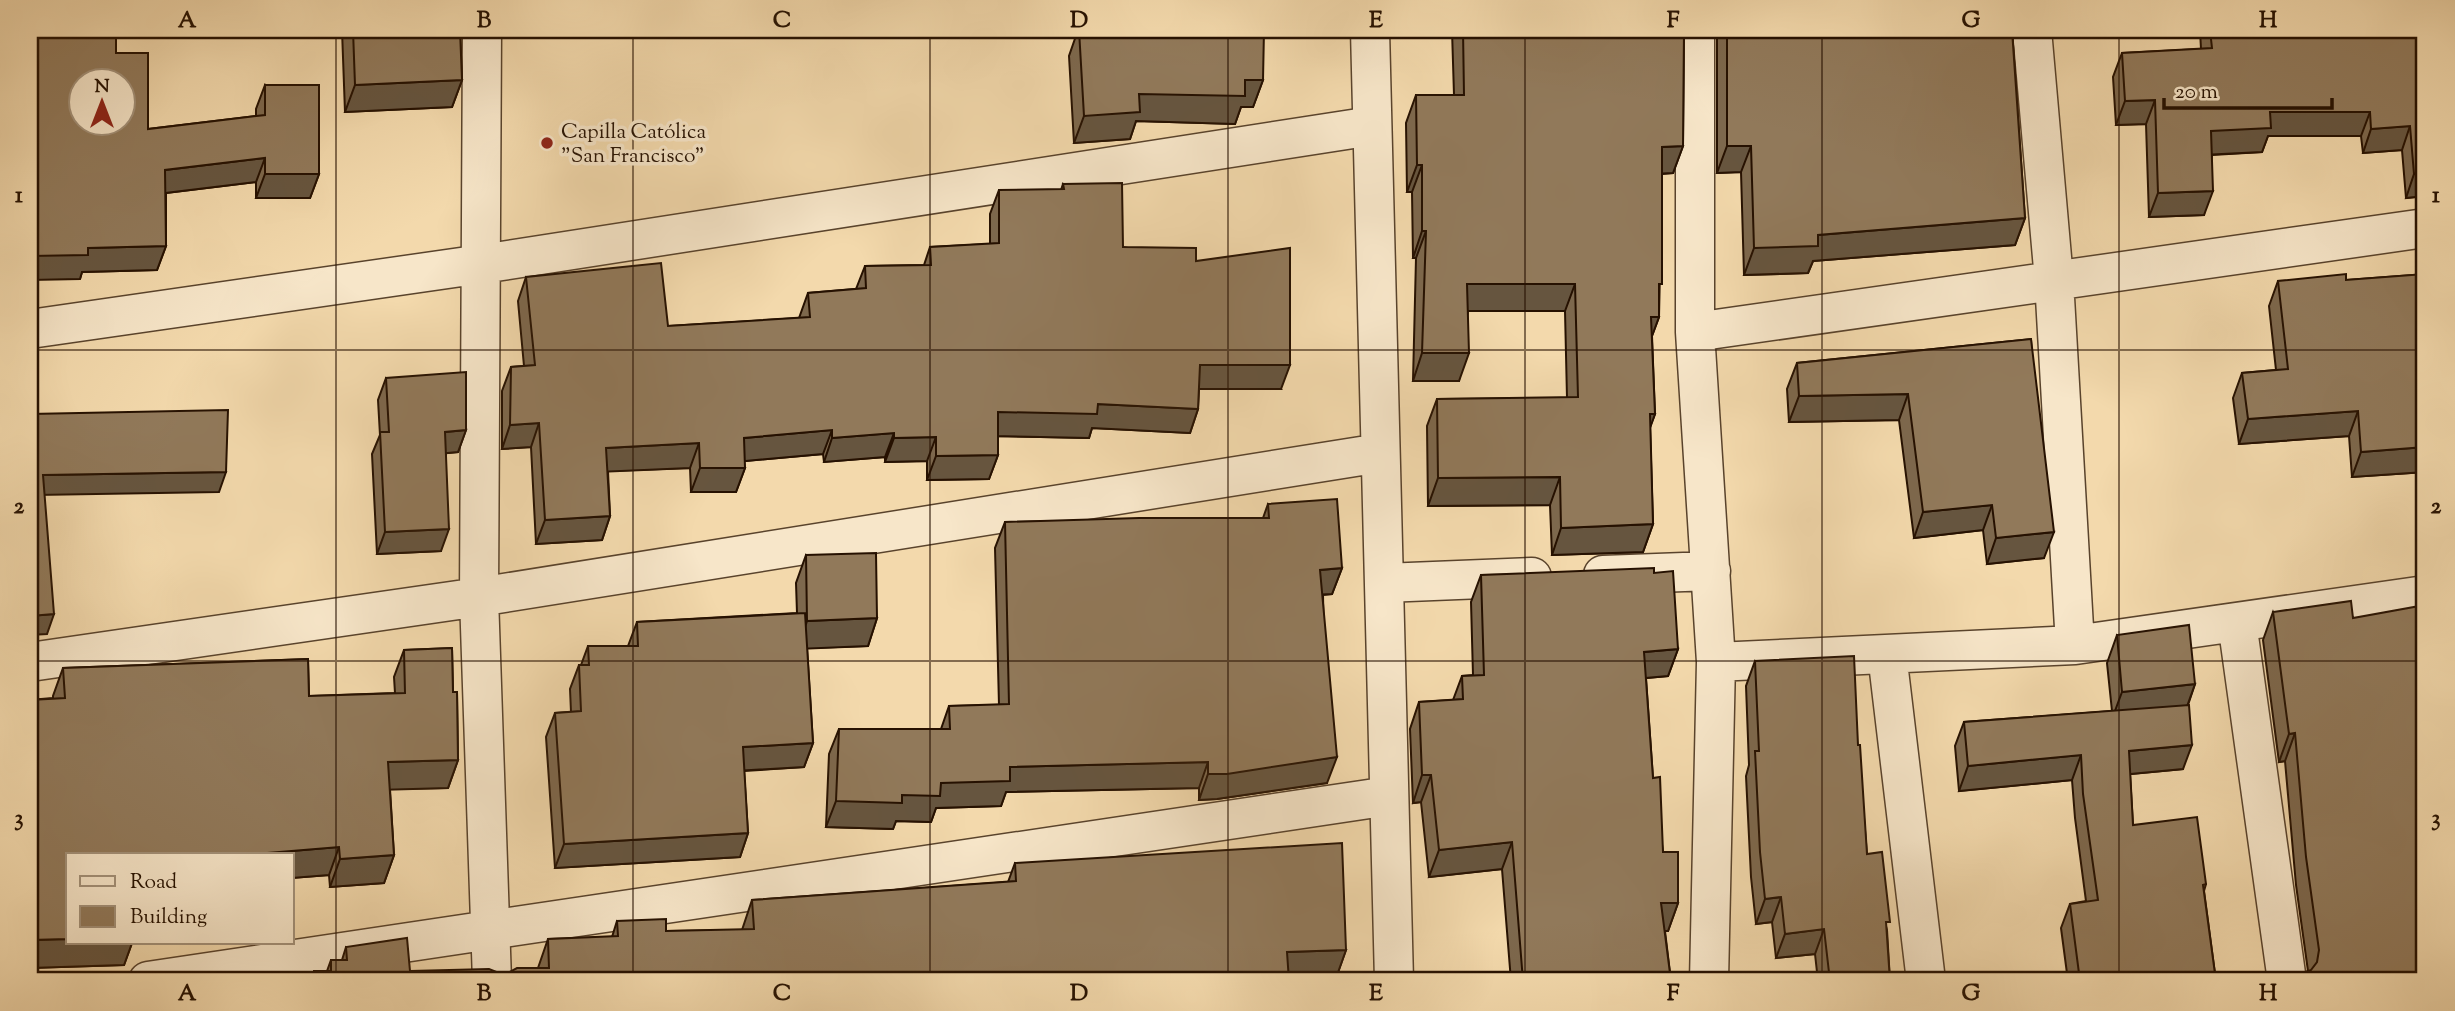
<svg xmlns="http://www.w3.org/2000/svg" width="2455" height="1011" font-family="'Sorts Mill Goudy',serif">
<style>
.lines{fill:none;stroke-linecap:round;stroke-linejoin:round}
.minor-casing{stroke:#59432c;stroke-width:41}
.minor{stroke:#f7e6c9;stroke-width:38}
.wall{fill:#7d684d;stroke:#261101;stroke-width:2}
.shaded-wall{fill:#66553f;stroke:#261101;stroke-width:2}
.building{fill:#91795a;stroke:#261101;stroke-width:2;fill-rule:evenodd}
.grid{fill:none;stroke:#261101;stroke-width:2;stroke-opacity:0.55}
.poi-dot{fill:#8f2418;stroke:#f7e6c9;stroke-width:2.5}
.labels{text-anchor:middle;stroke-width:7;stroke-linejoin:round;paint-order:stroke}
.poi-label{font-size:21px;fill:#261101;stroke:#f7e6c9;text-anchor:start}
.neatline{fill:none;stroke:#261101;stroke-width:2.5}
.grid-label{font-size:23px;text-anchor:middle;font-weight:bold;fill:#261101}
</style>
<rect width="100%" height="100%" fill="#f3d9ac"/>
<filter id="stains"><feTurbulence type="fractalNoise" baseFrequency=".00286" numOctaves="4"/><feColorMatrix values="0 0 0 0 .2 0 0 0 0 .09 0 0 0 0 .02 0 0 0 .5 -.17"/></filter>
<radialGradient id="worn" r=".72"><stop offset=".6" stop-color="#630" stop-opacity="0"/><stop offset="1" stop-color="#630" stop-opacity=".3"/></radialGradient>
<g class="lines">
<defs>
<path id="minor" d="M482 30 479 597 492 981
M1370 30 1394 981
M1695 30V332L1716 662 1709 981
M2032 30 2054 280 2075 645
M30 329 482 264 1372 126
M1695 332 2425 228
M1603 575 1711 571
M1384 583 1532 577
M2237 622 2287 981
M1887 654 1926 981
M30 662 479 597 1380 453
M1716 662 2075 645 2425 595
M148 981 1389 796"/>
</defs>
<use href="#minor" class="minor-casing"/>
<use href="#minor" class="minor"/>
</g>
<path class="wall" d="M342 30H460L462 80 452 107 345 112Z
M1078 30H1253L1263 80 1253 107H1241L1235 124 1136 121 1130 139 1074 143 1069 56Z
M1452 30H1684L1683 146 1673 173 1662 174 1659 317 1652 336 1655 414 1650 427 1653 524 1643 552 1552 555 1550 505 1428 506 1427 426 1437 399 1567 398 1565 311H1468L1459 381H1413L1416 258H1413L1412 192H1407L1406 123 1416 95H1454Z
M1717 30H2012L2025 218 2015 245 1813 261 1808 273 1744 275 1741 172 1717 173Z
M2200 30H2425V196L2406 198 2402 150 2363 153 2361 136H2268L2262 152 2212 155 2204 215 2149 217 2146 124 2116 125 2113 77 2122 53 2201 49Z
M116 53 148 129 256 116V109L265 85 319 174 310 198H256V182L166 193V246L157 270 82 272 80 279Z
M1063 184 1123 247 1196 261 1281 389H1199L1198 409 1190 433 1092 428 1089 438 998 436V455L989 479 927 480V461L885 462V457L824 462 823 454 744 461 745 468 736 492H691L690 468 608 471 610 516 602 540 536 544 531 447 502 449V391L511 367 524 366 518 301 526 277 668 326 799 318 808 293 856 289 865 266 924 265 930 247 990 244V214L999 190H1061Z
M2425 274V472L2352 477 2349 436 2239 444 2233 398 2242 373 2276 370 2269 306 2278 281 2346 280Z
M2031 339 2044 558 1987 564 1983 530 1914 538 1899 420 1789 422 1787 389 1797 363Z
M386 378 466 430 458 452 446 453 441 551 377 554 372 454 380 435 378 400Z
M1268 504 1342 568 1332 594 1323 595 1327 783 1217 799 1199 800V788L1006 792 1001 806 936 808 931 822 896 821 893 829 826 827 829 754 839 729H941L949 706 999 705 995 548 1005 522 1263 518Z
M806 555 877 618 868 646 807 648 813 743 804 767 744 771 748 833 740 857 555 868 546 737 555 713 571 712 570 689 579 665H581L588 646H628L637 622 797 613 796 583Z
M1654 573 1678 649 1668 676 1646 678 1653 778 1663 852 1678 903 1668 931H1665L1671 981H1511L1502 869 1429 877 1421 802 1413 803 1410 729 1419 702 1453 700 1462 676 1473 675 1471 602 1481 575Z
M2273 612 2425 981H2301L2304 973 2308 971 2296 885 2285 761 2279 762 2263 640Z
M2117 635 2195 684 2188 705 2183 769 2130 774 2133 825 2206 884 2204 891 2216 981H2068L2061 928 2070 904 2086 901 2075 818 2072 780 1959 791 1955 746 1964 722 2112 711 2107 663Z
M452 648 453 692H457L458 760 448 788 390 789 394 855 384 883 330 887 329 875 292 878V855H68V943H132L124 965 30 968V700L53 698V696L63 668 308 659 309 696 395 693 394 677 404 650Z
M1755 661 1858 745 1867 854 1887 930 1890 981H1818L1815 954 1776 958 1772 922 1756 924 1751 877 1746 776 1749 765 1746 686Z
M1015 863 1346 950 1336 978 1288 979 1289 981H310L314 971H327L331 960H342L346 947 410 971 504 975 538 968 548 939 612 937 617 921 666 931 742 930 752 900 1008 882Z"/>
<path class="shaded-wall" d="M462 80 452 107 345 112 355 85Z
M1245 80H1263L1253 107H1241L1235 124 1136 121 1130 139 1074 143 1084 116 1139 94Z
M2155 100 2146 124 2116 125 2125 101Z
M2270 112H2370L2361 136H2268L2262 152 2202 155 2211 131Z
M2410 126 2402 150 2363 153 2371 129Z
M1683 146 1673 173 1652 174 1662 147Z
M1727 146H1751L1741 172 1717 173Z
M265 158 256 182 157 194 165 170Z
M1417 165H1422L1412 192H1407Z
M2425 173V196L2406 198 2414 174Z
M265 174H319L310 198H256Z
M2213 191 2204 215 2149 217 2158 193Z
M2025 218 2015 245 1813 261 1808 273 1744 275 1754 248 1818 235Z
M1422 231H1426L1416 258H1413Z
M166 246 157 270 82 272 80 279 30 280V256L88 248Z
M1467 284H1575L1565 311H1457Z
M1651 317H1659L1649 344Z
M1422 353H1469L1459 381H1413Z
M1200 365H1290L1281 389H1191Z
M1908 394 1899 420 1789 422 1799 396Z
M1098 404 1198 409 1190 433 1092 428 1089 438 990 436 998 412Z
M2358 411 2349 436 2239 444 2248 419Z
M1650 414H1655L1645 442Z
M539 423 531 447 502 449 510 425Z
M466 430 458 452 437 454 445 432Z
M832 430 823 454 735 462 744 438Z
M894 433 885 457 824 462 832 438Z
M936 437 927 461 885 462 894 438Z
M699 443 690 468 598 472 606 448Z
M2425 447V472L2352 477 2361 452Z
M998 455 989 479 927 480 936 456Z
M700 468H745L736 492H691Z
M226 472 219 492 36 495 43 475Z
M1560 477 1550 505 1428 506 1438 478Z
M1992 505 1983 530 1914 538 1923 512Z
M610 516 602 540 536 544 545 520Z
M1653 524 1643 552 1552 555 1561 528Z
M449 529 441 551 377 554 385 532Z
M2054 532 2044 558 1987 564 1996 538Z
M1342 568 1332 594 1311 595 1320 570Z
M54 614 47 634 30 635V616Z
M877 618 868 646 798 649 807 621Z
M1678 649 1668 676 1634 679 1644 652Z
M2195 684 2185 712 2112 719 2122 692Z
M2295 733 2285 761 2279 762 2289 734Z
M813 743 804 767 734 771 743 747Z
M2192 745 2183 769 2120 775 2129 751Z
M2081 755 2072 780 1959 791 1968 766Z
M1337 757 1327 783 1217 799 1199 800 1208 774Z
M458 760 448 788 378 790 388 762Z
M1208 762 1199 788 1006 792 1001 806 936 808 931 822 896 821 893 829 826 827 836 801 902 795 941 783 1010 767Z
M1422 775H1431L1421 802 1413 803Z
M748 833 740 857 555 868 564 844Z
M1512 842 1502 869 1429 877 1439 850Z
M339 847 329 875 292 878V855H256V854Z
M394 855 384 883 330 887 340 859Z
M1781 897 1772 922 1756 924 1765 899Z
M1661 903H1678L1668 931H1651Z
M1824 929 1815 954 1776 958 1785 934Z
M68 939V943H132L124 965 30 968V940Z
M1346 950 1336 978 1277 980 1287 952Z"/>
<path class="building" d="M30 30H116V53H148V129L265 115V85H319V174H265V158L165 170 166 246 88 248V255L30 256ZM80 80H122V122H80Z
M353 30H460L462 80 355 85Z
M1079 30H1264L1263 80H1245V96L1139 94 1140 112 1084 116Z
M1463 30H1684L1683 146 1662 147V284H1659V317H1651L1655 414H1650L1653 524 1561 528 1560 477 1438 478 1437 399 1578 397 1575 284H1467L1469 353H1422L1426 231H1422V165H1417L1416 95H1464Z
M1727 30H2012L2025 218 1818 235V246L1754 248 1751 146H1727Z
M2210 30H2425V173L2414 174 2410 126 2371 129 2370 112H2270L2271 128 2211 131 2213 191 2158 193 2155 100 2125 101 2122 53 2212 48Z
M1122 183 1123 247 1196 248V261L1290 248V365H1200L1198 409 1098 404 1097 414 998 412V455L936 456V437L894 438V433L832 438V430L744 438 745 468H700L699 443 606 448 610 516 545 520 539 423 510 425 511 367 535 365 526 277 661 263 668 326 810 317 808 293 866 288 865 266 931 265 930 247 999 243V190L1064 189 1063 184Z
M2346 274V280L2425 274V447L2361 452 2358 411 2248 419 2242 373 2288 369 2278 281Z
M2031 339 2054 532 1996 538 1992 505 1923 512 1908 394 1799 396 1797 363Z
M466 372V430L445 432 449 529 385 532 380 432H389L386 378Z
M228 410 226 472 43 475 54 614 30 616V414Z
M1337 499 1342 568 1320 570 1337 757 1227 774H1208V762L1010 767V781L941 783 940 796 902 795V803L836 801 839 729H950L949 706 1009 704 1005 522 1139 518H1269L1268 504Z
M876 553 877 618 807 621 806 555Z
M1654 568V573L1673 571 1678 649 1644 652 1653 778 1660 777 1663 852H1678V903H1661L1671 981H1523L1512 842 1439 850 1431 775H1422L1419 702 1463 699 1462 676 1484 675 1481 575Z
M2351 601 2353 618 2425 605V981H2305L2304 973 2311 970 2317 962 2319 950 2306 857 2295 733 2289 734 2273 612Z
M805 613 813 743 743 747 748 833 564 844 555 713 581 711 579 665H589L588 646H638L637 622Z
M2189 625 2195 684 2122 692 2117 635Z
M452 648 453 692H457L458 760 388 762 394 855 340 859 339 847 256 854V855H68V939L30 940V700L65 698 63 668 308 659 309 696 405 693 404 650Z
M1854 656 1858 745H1860L1867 854 1882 852 1890 922H1886L1890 981H1830L1824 929 1785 934 1781 897 1765 899 1760 852 1755 751H1759L1755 661Z
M2189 705 2192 745 2129 751 2133 825 2197 817 2206 884 2203 885 2216 981H2080L2070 904 2098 900 2083 794 2081 755 1968 766 1964 722Z
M1342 843 1346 950 1287 952 1289 981H314V971H331V960H347L346 947 407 938 410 971 489 969 504 975 517 968H549L548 939 618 936 617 921 666 919V931L754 929 752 900 1016 881 1015 863Z"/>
<path class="grid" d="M336 30V981M633 30V981M930 30V981M1228 30V981M1525 30V981M1822 30V981M2119 30V981M30 350H2425M30 661H2425"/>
<circle class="poi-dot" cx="547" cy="143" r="7"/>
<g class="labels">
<g class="poi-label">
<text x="561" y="138">Capilla Católica<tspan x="561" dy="24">"San Francisco"</tspan></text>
</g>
</g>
<rect width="2455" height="1011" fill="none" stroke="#f3d9ac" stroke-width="77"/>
<rect x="66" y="853" width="228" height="91" fill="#f7e6c9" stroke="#a39179" stroke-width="2"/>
<rect x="80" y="876" width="35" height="10" fill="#f7e6c9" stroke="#a39179" stroke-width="2"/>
<text x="130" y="888" font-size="21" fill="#261101">Road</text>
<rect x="80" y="906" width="35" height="21" fill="#91795a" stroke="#a39179" stroke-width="2"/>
<text x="130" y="923" font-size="21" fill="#261101">Building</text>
<g transform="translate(102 102)"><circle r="33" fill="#f7e6c9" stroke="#a39179" stroke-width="2"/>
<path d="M0-5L12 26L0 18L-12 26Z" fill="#8f2418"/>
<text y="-10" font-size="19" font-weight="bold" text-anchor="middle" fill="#261101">N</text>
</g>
<path d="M2164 98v10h168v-10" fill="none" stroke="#261101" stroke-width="3.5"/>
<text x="2175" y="98" font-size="21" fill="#261101" stroke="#f7e6c9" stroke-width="5" paint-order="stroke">20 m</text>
<rect x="38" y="38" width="2378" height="934" class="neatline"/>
<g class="grid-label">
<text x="187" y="27">A</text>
<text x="484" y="27">B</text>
<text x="782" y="27">C</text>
<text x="1079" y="27">D</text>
<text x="1376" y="27">E</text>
<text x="1673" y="27">F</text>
<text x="1971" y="27">G</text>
<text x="2268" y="27">H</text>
<text x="19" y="202">1</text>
<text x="2436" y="202">1</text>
<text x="19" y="513">2</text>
<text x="2436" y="513">2</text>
<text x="19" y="825">3</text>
<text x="2436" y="825">3</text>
<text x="187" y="1000">A</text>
<text x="484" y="1000">B</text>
<text x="782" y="1000">C</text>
<text x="1079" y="1000">D</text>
<text x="1376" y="1000">E</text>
<text x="1673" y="1000">F</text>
<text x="1971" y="1000">G</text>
<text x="2268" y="1000">H</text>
</g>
<rect width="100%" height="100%" filter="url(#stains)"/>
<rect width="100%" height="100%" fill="url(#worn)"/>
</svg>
